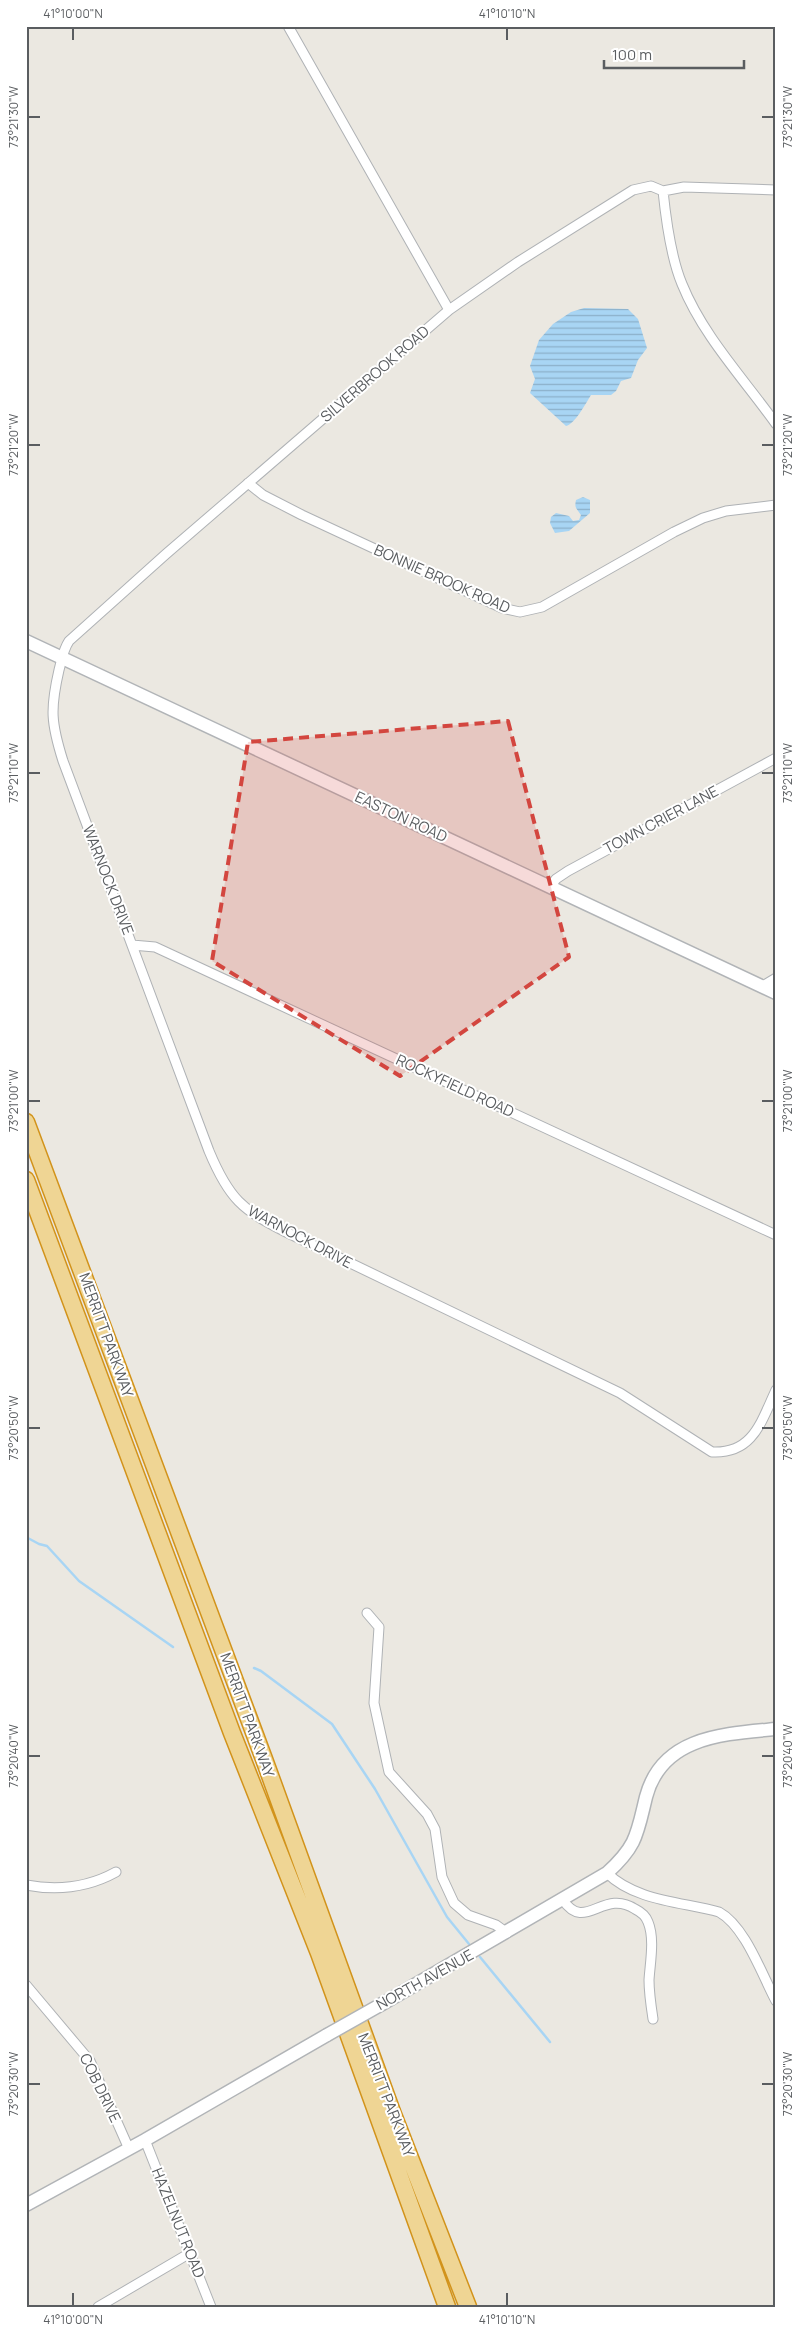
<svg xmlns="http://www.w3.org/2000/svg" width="802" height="2333" font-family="Manrope,sans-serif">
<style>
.water{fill:url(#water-rules)}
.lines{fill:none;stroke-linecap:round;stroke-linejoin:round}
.stream{stroke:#a8d5f4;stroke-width:2.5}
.street-casing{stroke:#afb2b5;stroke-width:11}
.secondary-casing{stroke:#b1b4b7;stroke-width:15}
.highway-casing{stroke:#d2931b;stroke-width:19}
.street{stroke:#fff;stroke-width:9}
.secondary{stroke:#fff;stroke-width:12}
.highway{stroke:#efd594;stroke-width:16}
.secondary-bridge-casing{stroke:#b1b4b7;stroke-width:15;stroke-linecap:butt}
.secondary-bridge{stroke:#fff;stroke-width:12}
.marked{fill:#d3463f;fill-opacity:0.2;stroke:#d3463f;stroke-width:4;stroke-dasharray:10 6;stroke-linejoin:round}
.ticks{fill:none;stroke:#5a5d60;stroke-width:2}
.labels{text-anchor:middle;stroke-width:4;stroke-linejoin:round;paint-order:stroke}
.street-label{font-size:15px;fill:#5a5d60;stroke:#fff}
.neatline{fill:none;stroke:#5a5d60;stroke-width:2}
.ticks-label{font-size:12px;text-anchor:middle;fill:#5a5d60}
</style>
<defs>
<pattern id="water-rules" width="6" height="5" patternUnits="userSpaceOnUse" patternTransform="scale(1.25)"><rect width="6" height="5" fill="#a8d5f4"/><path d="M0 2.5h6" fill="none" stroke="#8cb0c9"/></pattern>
</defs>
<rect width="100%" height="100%" fill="#ebe8e1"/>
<path class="water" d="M584 308 628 309 638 319 647 348 638 360 631 378 621 381 616 391 611 395H591C586 403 575 424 566 426L530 393 535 379 530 366 539 340 553 324 571 312Z
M583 497 590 500V513L569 531 555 533 550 523 551 517 556 513 569 516 573 521 579 520 581 515C577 509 574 508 576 500Z"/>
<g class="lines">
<path class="stream" d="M26 1537 39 1544 47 1546 79 1581 173 1647
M254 1668 261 1671 332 1724 375 1789 447 1917 469 1944
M480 1957 550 2042"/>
<defs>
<path id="street" d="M288 26 449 310
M776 190 684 187 663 191 651 186 633 190 518 262 449 310 166 554 69 641C63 650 62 659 59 670 50 709 51 723 63 761L209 1151C229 1199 242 1210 288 1233L620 1393 712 1452C753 1454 761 1422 776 1390
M663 191C666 220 671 258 682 284 703 336 744 379 776 424
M248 483 263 495 302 515 502 608 520 612 542 607 674 532 703 518 726 511 776 505
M550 887 556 879 568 871 776 758
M132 945 155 947 776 1235
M761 987 776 978
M367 1613 379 1627 374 1703 389 1772 427 1814 435 1829 442 1877 454 1903 468 1915 496 1925 507 1933
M607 1873C635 1901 683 1902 719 1912 745 1926 762 1975 776 2001
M26 1885C58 1891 87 1888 116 1872
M563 1900C585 1933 603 1888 635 1909 641 1912 646 1916 648 1922 655 1939 650 1963 649 1980 649 1993 651 2006 653 2019
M26 1985 90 2061 129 2149
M145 2140 211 2307
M98 2307 190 2253"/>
<path id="secondary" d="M26 641 776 993
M382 2004 607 1873C637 1846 637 1834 646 1797 662 1736 724 1734 776 1729
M26 2205 145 2140 327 2035"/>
<path id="highway" d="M26 1122 264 1759 392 2112 468 2307
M26 1180 232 1733 319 1953 447 2307"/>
</defs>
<use href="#street" class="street-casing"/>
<use href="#secondary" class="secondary-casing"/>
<use href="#highway" class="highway-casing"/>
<use href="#street" class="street"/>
<use href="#secondary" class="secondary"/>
<use href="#highway" class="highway"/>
<defs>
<path id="secondary-bridge" d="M327 2035 382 2004"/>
</defs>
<use href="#secondary-bridge" class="secondary-bridge-casing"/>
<use href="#secondary-bridge" class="secondary-bridge"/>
</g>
<path class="marked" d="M508 721 569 957 400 1076 212 961 248 742Z"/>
<path class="ticks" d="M73 28V40M507 28V40M28 117H40M762 117H774M28 445H40M762 445H774M28 773H40M762 773H774M28 1101H40M762 1101H774M28 1428H40M762 1428H774M28 1756H40M762 1756H774M28 2084H40M762 2084H774M73 2293V2306M507 2293V2306"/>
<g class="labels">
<g class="street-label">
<text transform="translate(375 374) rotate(-41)" y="5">SILVERBROOK ROAD</text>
<text transform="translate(442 579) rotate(24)" y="5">BONNIE BROOK ROAD</text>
<text transform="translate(401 817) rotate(25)" y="5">EASTON ROAD</text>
<text transform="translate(661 820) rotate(-28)" y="5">TOWN CRIER LANE</text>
<text transform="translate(108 880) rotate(69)" y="5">WARNOCK DRIVE</text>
<text transform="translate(455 1086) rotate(25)" y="5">ROCKYFIELD ROAD</text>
<text transform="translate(300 1237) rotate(28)" y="5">WARNOCK DRIVE</text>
<text transform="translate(106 1335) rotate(70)" y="5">MERRITT PARKWAY</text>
<text transform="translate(247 1715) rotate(70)" y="5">MERRITT PARKWAY</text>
<text transform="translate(425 1980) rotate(-29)" y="5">NORTH AVENUE</text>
<text transform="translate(100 2088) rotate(64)" y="5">COB DRIVE</text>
<text transform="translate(386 2095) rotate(69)" y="5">MERRITT PARKWAY</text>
<text transform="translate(178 2223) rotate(68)" y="5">HAZELNUT ROAD</text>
</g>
</g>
<rect width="802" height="2333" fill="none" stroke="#ffffff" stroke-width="55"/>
<path d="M604 60v8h140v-8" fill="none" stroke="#5a5d60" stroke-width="2.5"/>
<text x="612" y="60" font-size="15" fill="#5a5d60" stroke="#ffffff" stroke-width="4" paint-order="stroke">100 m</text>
<rect x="28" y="28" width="746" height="2278" class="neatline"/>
<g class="ticks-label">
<text x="73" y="18">41°10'00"N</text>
<text x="507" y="18">41°10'10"N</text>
<text transform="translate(788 117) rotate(-90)" y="4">73°21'30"W</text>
<text transform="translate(14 117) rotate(-90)" y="4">73°21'30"W</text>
<text transform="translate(788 445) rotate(-90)" y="4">73°21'20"W</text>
<text transform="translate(14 445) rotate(-90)" y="4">73°21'20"W</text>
<text transform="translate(788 773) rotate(-90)" y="4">73°21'10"W</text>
<text transform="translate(14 773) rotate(-90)" y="4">73°21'10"W</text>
<text transform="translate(788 1101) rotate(-90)" y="4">73°21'00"W</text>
<text transform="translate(14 1101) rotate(-90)" y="4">73°21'00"W</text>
<text transform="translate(788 1428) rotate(-90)" y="4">73°20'50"W</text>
<text transform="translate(14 1428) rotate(-90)" y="4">73°20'50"W</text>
<text transform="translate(788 1756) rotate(-90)" y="4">73°20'40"W</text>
<text transform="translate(14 1756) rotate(-90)" y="4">73°20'40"W</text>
<text transform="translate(788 2084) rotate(-90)" y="4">73°20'30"W</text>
<text transform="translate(14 2084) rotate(-90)" y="4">73°20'30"W</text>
<text x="73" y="2324">41°10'00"N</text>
<text x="507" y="2324">41°10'10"N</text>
</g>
</svg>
